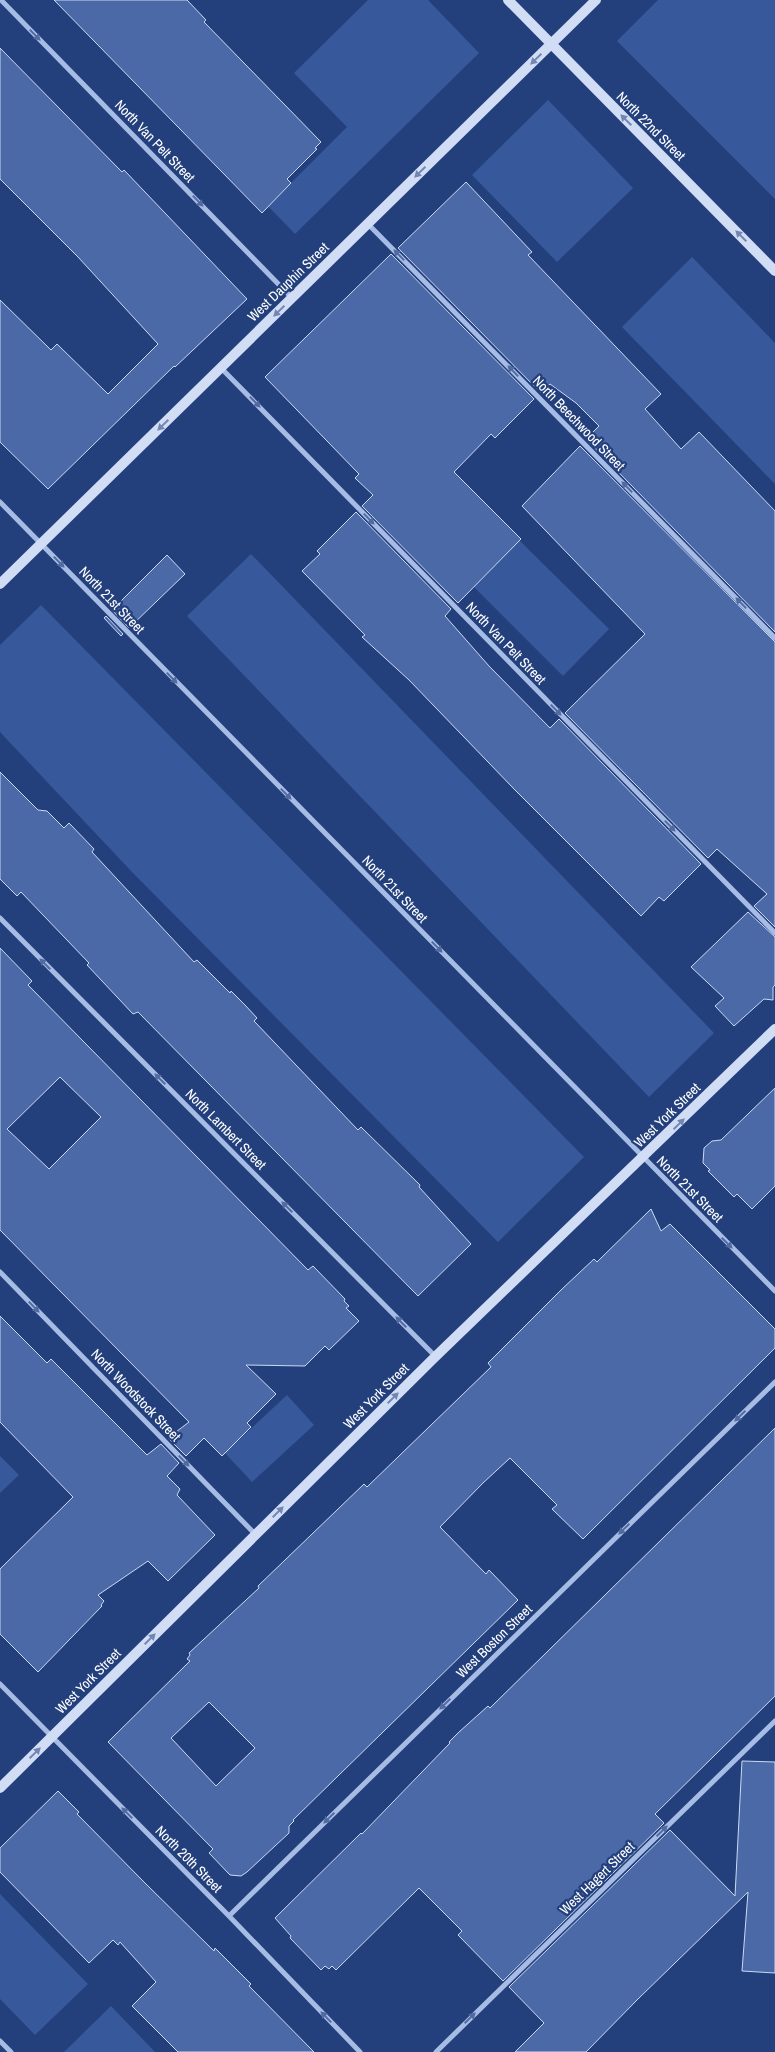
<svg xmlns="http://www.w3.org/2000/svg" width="775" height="2052" font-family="'Archivo Narrow',sans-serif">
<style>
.green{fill:#37589a}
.building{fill:#4b69a6;stroke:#cbd9f4;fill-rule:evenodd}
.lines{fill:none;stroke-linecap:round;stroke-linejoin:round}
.street{stroke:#a7bce5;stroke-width:5}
.secondary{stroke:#d1dcf5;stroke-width:10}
.oneway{fill:#516ba1}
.oneway2{fill:#7186b3}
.labels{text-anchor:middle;stroke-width:4.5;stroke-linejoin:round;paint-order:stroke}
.street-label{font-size:14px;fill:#fff;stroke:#23407d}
</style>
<rect width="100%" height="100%" fill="#23407d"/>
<path class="green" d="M368 0H428L479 53 295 234 268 206 347 127 294 73Z
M658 0H775V199L617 41Z
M548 100 633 188 557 262 472 175Z
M692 257 775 343V484L622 327Z
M519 540 609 629 563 676 473 586Z
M251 554 714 1033 649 1097 187 616Z
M41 605 584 1157 498 1242 132 872 0 732V645Z
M287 1395 314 1425 252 1482 225 1453Z
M0 1456 19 1475 0 1493Z
M0 1894 88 1984 35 2035 0 1999Z
M111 2006 155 2052H64Z"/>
<path class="building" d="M54 0H187L206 20 204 22 321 142 315 148 317 149 287 179 291 183 262 213Z
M0 48 122 172 124 170 247 299 175 367 174 366 48 489 0 442V300L51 350 57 344 108 394 158 344 78 257 0 179Z
M466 182 532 252 528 255 661 394 645 409 681 449 699 432 775 511V632L586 439 599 426 576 403 550 384 541 393 398 248Z
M391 254 534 399 495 438 491 434 454 472 521 539 458 603 362 506 373 495 355 478 359 474 265 377Z
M580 446 775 642V927L754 906 767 894 717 849 708 858 565 713 645 634 522 506Z
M356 512 451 609 445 616 489 666 550 728 559 719 701 864 664 901 659 897 641 916 515 790 409 680 362 637 365 635 302 571 320 554 317 551Z
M167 555 185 574 129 628 112 610Z
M106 616 123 634 121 636 104 618Z
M0 772 38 810 47 811 64 828 69 823 94 849 92 852 194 962 197 960 230 993 231 991 245 1005 257 1018 254 1021 358 1130 361 1127 420 1185 419 1187 471 1244 418 1296 138 1012 133 1014 87 965 89 963 21 892 17 896 0 879Z
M748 912 775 937V985L773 987V1000L764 999 734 1026 715 1006 724 998 691 967Z
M0 948 32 981 28 985 308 1270 313 1266 345 1299 344 1301 349 1306 346 1308 359 1321 329 1350 325 1346 305 1366 246 1365 276 1394 247 1423 251 1427 222 1456 204 1438 186 1456 168 1438 189 1422 0 1230ZM60 1077 101 1117 49 1169 7 1129Z
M775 1088V1186L752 1209 737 1194 734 1197 708 1171 710 1170 703 1163 704 1148 712 1141 721 1140Z
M651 1209 661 1231 670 1224 775 1329V1348L583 1539 552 1509 557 1505 510 1458 483 1483 440 1527 486 1574 489 1570 518 1600 293 1820 294 1821 289 1826V1833L247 1872 241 1876 230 1875 209 1853 213 1849 108 1742 190 1661 187 1659 190 1655 189 1653 259 1588 258 1586 364 1484 367 1487 491 1367 488 1363 561 1290 594 1259 597 1262ZM209 1702 255 1748 216 1786 171 1738Z
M0 1316 47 1363 51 1359 147 1455 161 1444 179 1463 167 1476 180 1489 177 1495 215 1535 168 1581 148 1561 98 1595 104 1601 101 1605 102 1606 38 1672 0 1634V1569L73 1497 0 1422Z
M775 1428V1696L655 1814 664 1823 503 1981 458 1935 462 1931 419 1888 336 1970 332 1966 329 1969 325 1966 321 1970 290 1938 291 1936 275 1918 361 1833 362 1834 450 1743 449 1742 459 1732 488 1706 490 1708Z
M742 1761 775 1762V1973L742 1971 748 1892 638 1999 586 2052H515L544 2023 509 1987 670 1830 735 1896Z
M58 1791 79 1812 77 1814 145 1883 214 1951 215 1948 251 1984 249 1986 314 2052H178L132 2006 156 1982 120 1942 118 1945 113 1940 89 1963 0 1872V1848Z"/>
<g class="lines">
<path class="street" d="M1 0 292 298
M368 224 775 638
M221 368 775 933
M0 502 775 1291
M0 918 435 1356
M0 1272 255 1534
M0 1684 229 1916 360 2052
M229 1916 775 1382
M0 2041 11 2052
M436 2052 775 1721"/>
<path class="secondary" d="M508 0 775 271
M0 584 596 0
M0 1788 435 1357 775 1029"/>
</g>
<defs><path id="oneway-solid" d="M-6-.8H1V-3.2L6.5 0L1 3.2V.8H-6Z" transform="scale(1.25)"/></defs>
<g class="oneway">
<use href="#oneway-solid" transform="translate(35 35) rotate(46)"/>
<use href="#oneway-solid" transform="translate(198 201) rotate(46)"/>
<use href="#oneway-solid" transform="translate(399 255) rotate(-134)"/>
<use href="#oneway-solid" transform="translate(513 371) rotate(-134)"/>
<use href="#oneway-solid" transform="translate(255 402) rotate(46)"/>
<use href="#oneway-solid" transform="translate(627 487) rotate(-134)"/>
<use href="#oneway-solid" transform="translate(369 519) rotate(46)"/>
<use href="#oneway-solid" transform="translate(59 562) rotate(46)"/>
<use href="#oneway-solid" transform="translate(741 603) rotate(-134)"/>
<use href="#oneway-solid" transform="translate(172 678) rotate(46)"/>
<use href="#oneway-solid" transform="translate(556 710) rotate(46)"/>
<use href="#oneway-solid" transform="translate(286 794) rotate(46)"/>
<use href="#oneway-solid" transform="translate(670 826) rotate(46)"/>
<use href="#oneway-solid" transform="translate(437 947) rotate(46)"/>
<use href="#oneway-solid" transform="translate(45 964) rotate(-135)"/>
<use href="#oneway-solid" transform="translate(160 1079) rotate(-135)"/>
<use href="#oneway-solid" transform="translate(287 1207) rotate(-135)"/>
<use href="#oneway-solid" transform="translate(727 1243) rotate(45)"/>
<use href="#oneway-solid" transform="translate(34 1307) rotate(46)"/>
<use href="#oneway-solid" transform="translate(401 1322) rotate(-135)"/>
<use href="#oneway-solid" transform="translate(740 1416) rotate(136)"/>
<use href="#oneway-solid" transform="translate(184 1461) rotate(46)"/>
<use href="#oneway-solid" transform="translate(624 1529) rotate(136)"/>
<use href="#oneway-solid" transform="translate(445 1704) rotate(136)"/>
<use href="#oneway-solid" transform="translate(127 1813) rotate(-135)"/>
<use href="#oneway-solid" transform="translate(329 1818) rotate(136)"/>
<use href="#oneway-solid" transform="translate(662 1831) rotate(-44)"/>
<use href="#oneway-solid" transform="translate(326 2017) rotate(-134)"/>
<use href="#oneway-solid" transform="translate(470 2018) rotate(-44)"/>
</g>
<g class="oneway2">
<use href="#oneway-solid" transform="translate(536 59) rotate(136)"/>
<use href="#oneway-solid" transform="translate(626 120) rotate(-135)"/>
<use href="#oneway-solid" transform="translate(420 172) rotate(136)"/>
<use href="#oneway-solid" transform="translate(741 236) rotate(-135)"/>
<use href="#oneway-solid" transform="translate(279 311) rotate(136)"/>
<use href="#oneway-solid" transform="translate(163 425) rotate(136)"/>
<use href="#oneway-solid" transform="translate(679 1124) rotate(-44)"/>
<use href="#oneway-solid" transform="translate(393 1398) rotate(-45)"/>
<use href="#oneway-solid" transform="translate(278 1512) rotate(-45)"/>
<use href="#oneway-solid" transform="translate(150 1639) rotate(-45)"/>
<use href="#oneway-solid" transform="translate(35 1753) rotate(-44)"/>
</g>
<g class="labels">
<g class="street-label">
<text transform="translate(651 126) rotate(45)" y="5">North 22nd Street</text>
<text transform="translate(155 141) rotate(46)" y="5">North Van Pelt Street</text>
<text transform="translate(288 282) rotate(-44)" y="5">West Dauphin Street</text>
<text transform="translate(579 423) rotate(46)" y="5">North Beechwood Street</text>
<text transform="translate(112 600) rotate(46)" y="5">North 21st Street</text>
<text transform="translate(506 643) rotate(46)" y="5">North Van Pelt Street</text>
<text transform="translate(395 889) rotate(46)" y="5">North 21st Street</text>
<text transform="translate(667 1115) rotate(-44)" y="5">West York Street</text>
<text transform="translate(226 1129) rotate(45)" y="5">North Lambert Street</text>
<text transform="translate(690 1189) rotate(45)" y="5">North 21st Street</text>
<text transform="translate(136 1395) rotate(46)" y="5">North Woodstock Street</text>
<text transform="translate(376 1396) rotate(-45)" y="5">West York Street</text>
<text transform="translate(494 1641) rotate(-44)" y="5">West Boston Street</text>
<text transform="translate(88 1681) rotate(-45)" y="5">West York Street</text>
<text transform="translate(189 1859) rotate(45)" y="5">North 20th Street</text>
<text transform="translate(597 1878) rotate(-44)" y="5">West Hagert Street</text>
</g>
</g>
</svg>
